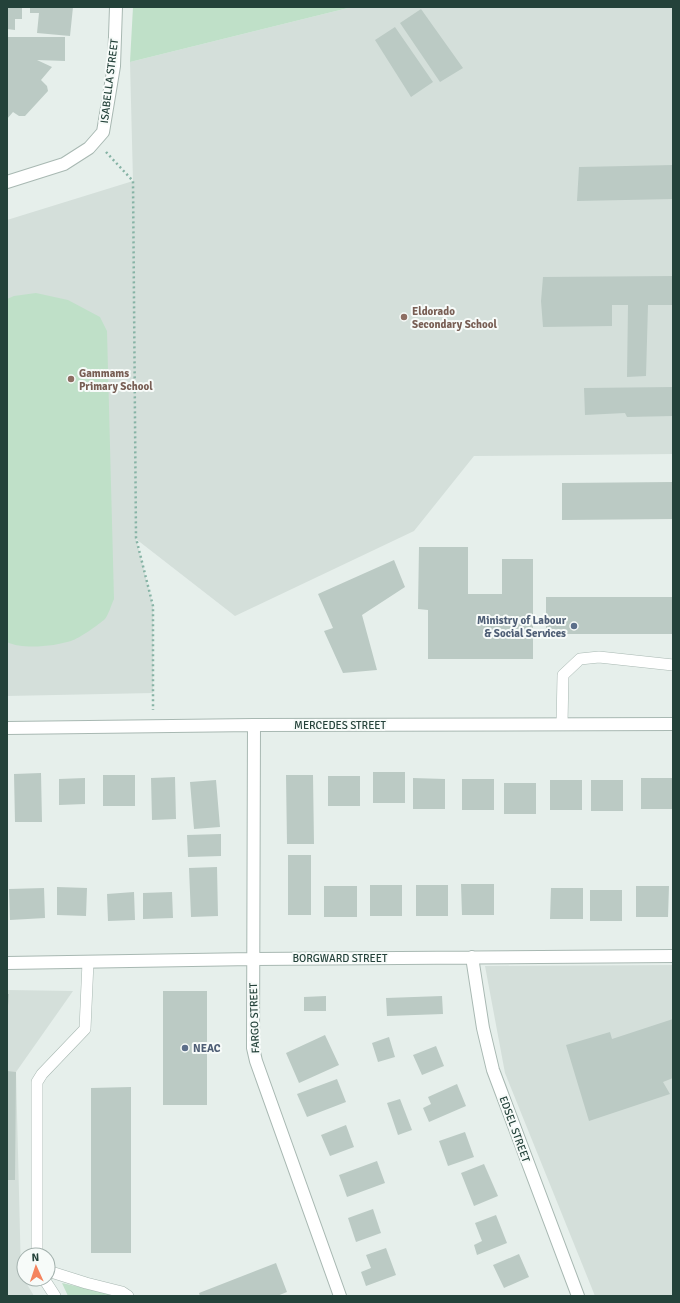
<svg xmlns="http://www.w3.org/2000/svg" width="680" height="1303" font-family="Signika,sans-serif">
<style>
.built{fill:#d4dfda}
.green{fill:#bfe0c8}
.building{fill:#bbcac4}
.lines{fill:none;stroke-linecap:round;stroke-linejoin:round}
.service-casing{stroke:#a8b8b2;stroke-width:12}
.minor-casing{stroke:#a8b8b2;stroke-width:14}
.path{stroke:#86b3a5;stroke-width:2.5;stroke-dasharray:2 3;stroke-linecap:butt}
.service{stroke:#fff;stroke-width:11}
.minor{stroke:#fff;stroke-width:12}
.education-dot{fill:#8d6e63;stroke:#f7fbf9;stroke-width:1.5}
.service-dot{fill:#5c6f8a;stroke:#f7fbf9;stroke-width:1.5}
.labels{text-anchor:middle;stroke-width:4;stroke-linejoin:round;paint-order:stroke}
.street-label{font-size:11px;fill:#24423a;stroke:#f7fbf9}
.education-label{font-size:11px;font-weight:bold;fill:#785e54;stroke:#f7fbf9;text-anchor:start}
.service-label{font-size:11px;font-weight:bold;fill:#4e5e75;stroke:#f7fbf9;text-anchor:end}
</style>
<rect width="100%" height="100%" fill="#e6efeb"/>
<path class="built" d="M352 7H673V454L474 456 414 531 235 616 136 539 153 606V693L7 696V220L133 181 130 62Z
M673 965V1296H595L505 1073 485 966Z
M7 990 73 991 16 1072 21 1274 34 1296H7Z"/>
<path class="green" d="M133 7H352L130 62Z
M36 293 68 300 100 317 107 331 114 599C111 605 109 614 105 619 98 625 80 638 71 641 55 646 23 650 7 642V299L14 296Z
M62 1283 119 1296H68Z"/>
<path class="building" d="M7 7H22V19H15V30L7 29Z
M30 7H73L70 36 37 33 39 13H30Z
M421 9 463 68 440 82 400 23Z
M395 27 433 82 411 97 375 40Z
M8 37H65V61L37 60 52 67 41 80 47 86 48 91 25 116H19L13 112 7 119Z
M673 165V199L577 201 579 167Z
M673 276V305H648L646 376 627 377 628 305H612V326L543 327 541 301 543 277Z
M673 387V416L627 417 625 413 585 415 584 388Z
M673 482V519L562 520V483Z
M419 547H468V594H502V559H533V659H428V610L418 609Z
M394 560 405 587 362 615 377 670 343 673 324 631 333 628 318 594Z
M546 597H673V634H546Z
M373 772H405V803H373Z
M41 773 42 822H15L14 774Z
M103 775H135V806H103Z
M286 775H313L314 844H287Z
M328 776H360V806H328Z
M175 777 176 819 152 820 151 778Z
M85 778V804L59 805V779Z
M413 778 445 779V809H413Z
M641 778H673V809H641Z
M462 779H494V810H462Z
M216 780 220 827 194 829 190 782Z
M550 780H582V810H550Z
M591 780H623V811H591Z
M504 783H536V814H504Z
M221 834V856L188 857 187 835Z
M288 855H311V915H288Z
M217 867 218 916 191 917 189 868Z
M461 884H494V915H462Z
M370 885H402V916H370Z
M416 885H448V916H416Z
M324 886H357V917H324Z
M636 886H669L668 917H636Z
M57 887 87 888 86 916 57 915Z
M44 888 45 918 10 920 9 889Z
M551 888H583V919H550Z
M590 890H622V921H590Z
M134 892 135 920 108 921 107 894Z
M172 892 173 918 143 919V893Z
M163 991H207V1105H163Z
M7 994H9L8 1006H7Z
M326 996V1011H304V997Z
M442 996 443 1014 387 1016 386 998Z
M673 1019V1078L663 1082 670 1094 589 1121 566 1045 610 1032 612 1039Z
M325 1035 339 1065 299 1083 286 1053Z
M389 1037 395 1057 378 1062 372 1043Z
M436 1046 444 1066 422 1075 413 1055Z
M7 1071 16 1072 15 1180H7Z
M337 1079 346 1102 307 1117 297 1094Z
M457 1084 466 1106 429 1122 423 1108 431 1104 428 1097Z
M131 1087V1253H91V1088Z
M400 1099 412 1130 398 1135 387 1103Z
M346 1125 354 1147 330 1156 321 1135Z
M465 1132 474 1157 448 1166 439 1141Z
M377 1161 385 1183 347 1197 339 1175Z
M484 1164 498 1196 474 1206 461 1173Z
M373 1209 381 1233 356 1242 348 1218Z
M496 1215 507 1243 477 1255 474 1245 482 1241 475 1223Z
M386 1248 396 1275 366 1286 361 1272 371 1268 366 1255Z
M519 1254 529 1277 504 1288 493 1265Z
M276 1263 287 1292 277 1296H200L199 1293Z"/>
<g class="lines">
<defs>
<path id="service" d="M562 724 563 675 580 659 599 657 673 665
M37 1255V1082L42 1074 85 1029 88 962
M48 1271 86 1283 122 1292 128 1296
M44 1279 55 1296"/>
<path id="minor" d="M7 182 64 164 89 148 103 132 114 66 116 7
M254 725 253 1048 256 1061 340 1296
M7 728 254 725 673 724
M472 957 483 1028 493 1070 578 1296
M7 963 253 959 673 956"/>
</defs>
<use href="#service" class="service-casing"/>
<use href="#minor" class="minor-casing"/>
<path class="path" d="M106 152 133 181 136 538 153 606V710"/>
<use href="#service" class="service"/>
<use href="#minor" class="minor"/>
</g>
<g class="education-dot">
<circle cx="404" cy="317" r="4"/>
<circle cx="71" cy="379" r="4"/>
</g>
<g class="service-dot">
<circle cx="574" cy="626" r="4"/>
<circle cx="185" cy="1048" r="4"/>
</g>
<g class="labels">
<g class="street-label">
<text transform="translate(109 81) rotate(-83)" y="4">ISABELLA STREET</text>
<text x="340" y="729">MERCEDES STREET</text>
<text x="340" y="962">BORGWARD STREET</text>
<text transform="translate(254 1018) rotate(-92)" y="4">FARGO STREET</text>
<text transform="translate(515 1129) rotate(70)" y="4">EDSEL STREET</text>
</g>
<g class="education-label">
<text x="412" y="315">Eldorado<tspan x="412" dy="13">Secondary School</tspan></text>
<text x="79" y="377">Gammams<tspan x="79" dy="13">Primary School</tspan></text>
</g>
<g class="service-label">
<text x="566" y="624">Ministry of Labour<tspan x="566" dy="13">&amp; Social Services</tspan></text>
<text x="193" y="1052" text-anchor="start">NEAC</text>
</g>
</g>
<rect width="680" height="1303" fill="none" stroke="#24423a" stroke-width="16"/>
<g transform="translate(36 1267) rotate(357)"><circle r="19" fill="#f7fbf9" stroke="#a3b1ad"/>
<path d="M0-3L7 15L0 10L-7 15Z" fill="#f4845f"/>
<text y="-6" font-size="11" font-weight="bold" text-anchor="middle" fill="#24423a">N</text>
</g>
</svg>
